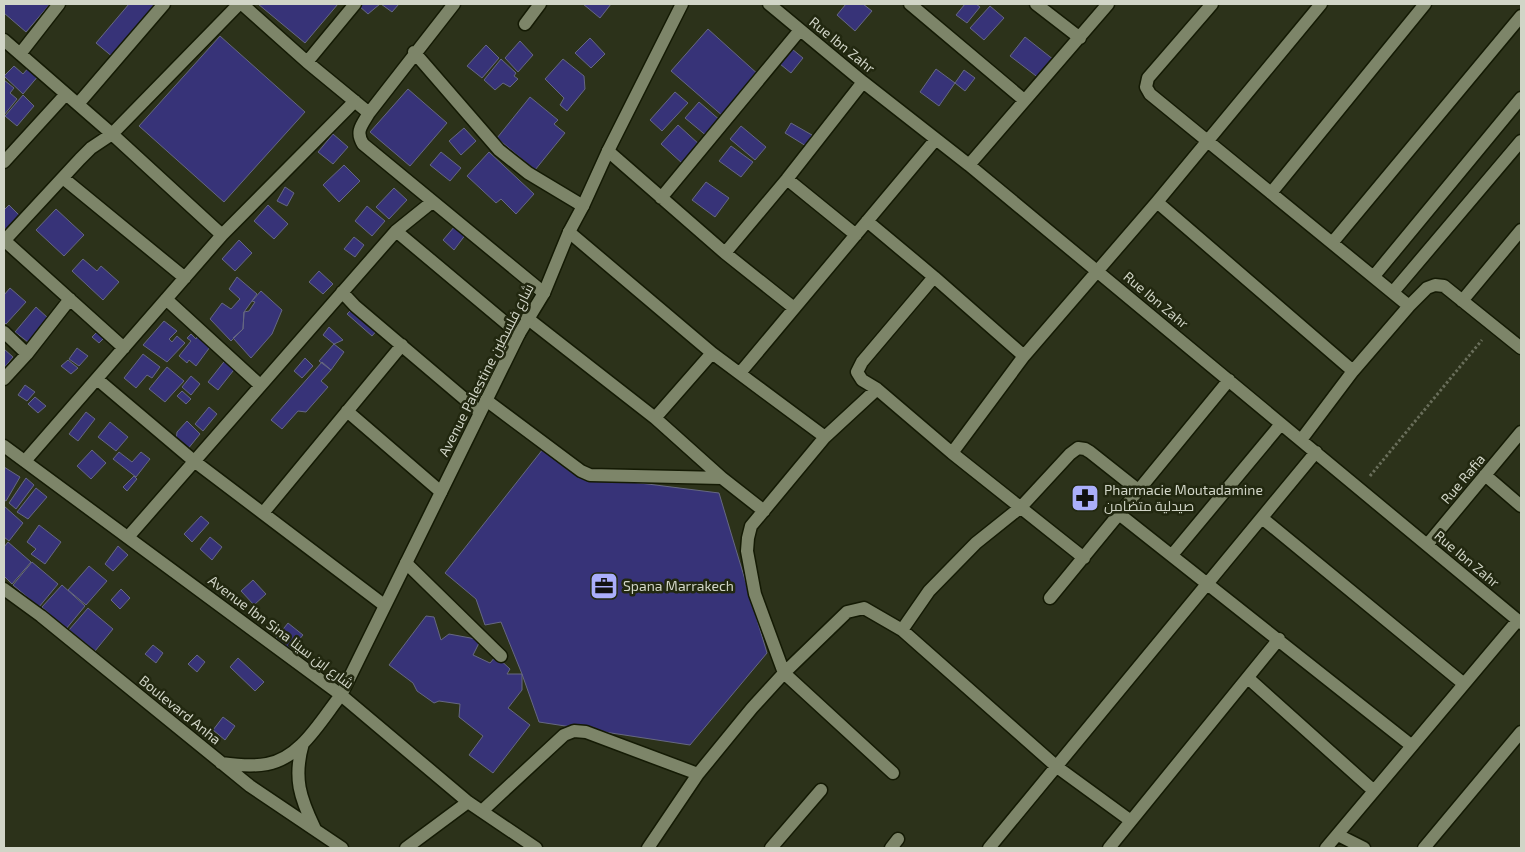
<svg xmlns="http://www.w3.org/2000/svg" width="1525" height="852" font-family="'Exo 2',Cairo,sans-serif">
<style>
.building{fill:#373378;stroke:#666882}
.lines{fill:none;stroke-linecap:round;stroke-linejoin:round}
.street-casing{stroke:#141a04;stroke-width:15}
.secondary-casing{stroke:#141a04;stroke-width:15}
.path{stroke:#6a6f5b;stroke-width:3;stroke-dasharray:2.5 2.5;stroke-linecap:butt}
.street{stroke:#7d8569;stroke-width:12}
.secondary{stroke:#7d8569;stroke-width:12}
.labels{text-anchor:middle;stroke-width:5;stroke-linejoin:round;paint-order:stroke}
.street-label{font-size:14px;fill:#d1d5c7;stroke:#222810}
.poi-label{font-size:14px;fill:#d1d5c7;stroke:#222810;text-anchor:start}
</style>
<rect width="100%" height="100%" fill="#2c321a"/>
<path class="building" d="M4 4H50L26 32 4 13Z
M129 4H158L114 58 96 43Z
M258 4H338L305 43Z
M361 4H380L368 14 359 6Z
M381 4H399L392 12Z
M583 4H611L600 18Z
M846 4H863L872 11 855 31 837 15Z
M965 4H976L980 7 967 23 956 15Z
M990 6 1004 18 984 40 970 28Z
M708 29 760 76 724 117 671 71Z
M220 36 305 112 224 202 139 126Z
M1025 37 1054 60 1040 79 1010 56Z
M590 38 605 54 591 68 575 53Z
M520 41 533 55 518 72 505 58Z
M486 45 499 58 482 78 467 66Z
M792 49 803 58 791 73 780 64Z
M501 59 516 73 514 76 518 79 510 87 503 83 495 90 484 80Z
M563 59 584 76 585 89 567 111 560 105 564 98 545 79Z
M14 66 23 74 30 66 39 75 23 94 4 76Z
M936 69 955 83 939 106 920 92Z
M964 70 975 78 965 91 955 83Z
M4 80 14 88 10 93 17 99 4 115Z
M408 89 447 123 410 166 370 132Z
M675 92 688 103 662 131 650 120Z
M23 95 34 106 17 126 5 116Z
M530 97 558 120 554 124 565 133 535 170 497 138Z
M699 102 721 121 708 137 685 118Z
M791 123 812 135 806 146 785 133Z
M678 125 700 145 683 164 661 144Z
M741 126 766 147 755 160 730 139Z
M464 128 476 141 461 155 449 141Z
M333 134 348 147 333 164 318 152Z
M731 146 753 162 741 177 719 161Z
M441 152 461 168 450 181 430 165Z
M489 152 534 194 516 214 501 199 496 203 467 176Z
M344 165 360 181 339 202 323 185Z
M706 182 729 198 715 217 692 200Z
M285 187 294 193 287 206 277 201Z
M394 188 407 200 389 219 376 207Z
M9 205 21 217 7 230 4 227V210Z
M268 205 288 224 274 239 254 221Z
M367 206 385 221 372 236 355 221Z
M56 209 84 235 64 256 36 230Z
M455 226 466 234 454 250 443 240Z
M354 237 364 245 355 257 344 249Z
M239 240 252 253 235 271 222 259Z
M83 259 97 271 101 266 119 282 103 300 72 271Z
M319 271 333 284 323 294 309 282Z
M237 277 257 294 244 312 243 329 231 341 210 319 222 303 231 309 240 299 229 289Z
M10 288 26 302 6 324 4 322V295Z
M261 291 282 310 272 334 251 358 233 338 243 329 244 312 249 311 255 302 252 301Z
M355 306 379 328 372 336 347 314Z
M36 307 48 318 28 342 15 332Z
M164 321 177 331 169 339 172 342 177 336 185 343 167 362 143 345Z
M329 327 343 340 334 344 323 335Z
M99 330 106 336 99 343 92 337Z
M191 334 196 339 198 335 210 347 196 366 189 360 187 363 179 356 191 341 187 338Z
M334 344 344 352 331 370 319 361Z
M77 348 88 356 79 366 69 359Z
M4 349 13 357 4 368Z
M143 354 160 367 152 378 147 375 136 388 124 378Z
M227 358 237 366 218 390 208 382Z
M305 358 313 366 302 378 294 371Z
M68 360 78 368 71 374 61 366Z
M322 362 331 370 321 381 328 387 306 412 298 411 282 429 271 420Z
M167 367 184 381 165 402 149 389Z
M191 376 200 384 191 395 182 387Z
M25 385 35 392 27 401 18 395Z
M182 391 191 399 186 404 177 396Z
M35 397 46 406 38 413 28 404Z
M209 407 217 414 203 431 195 424Z
M86 412 95 419 78 441 69 434Z
M187 421 200 434 187 450 176 441 177 432Z
M110 422 128 437 116 451 98 437Z
M543 449 584 476 719 493 767 653 690 745 539 722 522 674 501 622 485 625 476 599 445 573Z
M92 450 106 463 91 479 77 466Z
M119 452 132 462 141 452 150 459 136 477 113 459Z
M4 467 20 477 6 501 4 500Z
M134 476 137 479 127 491 123 487Z
M26 478 34 485 16 509 9 503Z
M36 488 47 497 28 519 17 512Z
M4 506 23 523 9 541 4 537Z
M201 516 209 523 192 542 184 534Z
M39 525 61 542 45 564 31 554 36 549 27 542Z
M210 537 222 547 212 560 200 549Z
M8 542 31 562 12 584 4 576V547Z
M118 546 128 555 113 571 105 564Z
M32 562 58 584 39 607 13 585Z
M89 566 107 581 86 605 68 590Z
M253 580 266 594 254 605 241 591Z
M62 585 85 606 66 629 42 607Z
M121 589 130 598 120 609 111 600Z
M88 608 113 629 95 651 69 630Z
M426 616 434 617 441 640 449 634 476 639 479 643 473 655 490 663 496 656 510 669 507 674H522V690L508 708 530 725 493 773 469 755 483 736 459 717 460 704 439 701 434 703 417 691 413 683 389 665Z
M288 623 303 635 290 650 276 638Z
M153 645 163 653 156 663 145 654Z
M197 655 205 662 197 672 188 664Z
M238 658 264 682 255 691 230 667Z
M223 717 235 726 225 740 213 730Z"/>
<g class="lines">
<defs>
<path id="street" d="M242 4 307 62 369 113C362 125 355 131 363 144L544 293
M769 4 863 82 969 165 1521 623
M910 4 1024 100
M1036 4 1080 38
M1212 4 1148 78 1146 87 1150 94 1409 306
M525 24 540 4
M4 40 112 134 222 235
M414 52 499 150 528 173 583 206
M20 54 59 4
M307 62 355 4
M78 104 164 4
M369 113 454 4
M608 151 725 253 794 308
M4 162 66 94
M969 165 1108 4
M63 178 185 278
M787 179 856 235
M1271 193 1425 4
M661 198 800 30
M1157 202 1353 371
M867 221 934 277 862 362 857 372 862 380 877 389 952 453 1084 558
M396 231 519 334
M569 232 712 353 825 437
M4 240 124 348
M5 240 80 159 91 148 112 134 239 4
M1332 243 1521 16
M725 253 787 179 863 82
M1374 276 1521 98
M934 277 1024 356
M342 292 355 306 480 412
M1393 292 1521 141
M166 299 260 385
M1462 301 1521 230
M527 318 655 418 722 478 764 511
M4 332 27 354
M740 373 936 139
M4 379 27 354 70 299
M97 379 194 461 384 605
M877 389 825 437 751 526 748 538 747 551 755 594 784 673 893 773
M486 400 581 471 590 475 722 478
M347 411 441 492
M655 418 712 353
M1301 440 1353 371 1409 306 1427 288 1435 285 1444 286 1521 348
M952 453 1024 356 1157 202 1321 4
M25 461 222 235 355 101
M1485 475 1521 506
M263 513 402 345
M1119 514 1412 746
M1262 518 1464 684
M128 537 396 231 432 202
M1427 545 1521 432
M1172 555 1281 424
M406 563 501 656
M1050 598 1229 380
M902 630 1057 767 1131 821
M1248 678 1374 791
M482 811 564 735 574 731 586 732 698 774
M1338 835 1364 848
M648 848 698 774 752 708 784 673 847 612 864 608 902 630 929 591 976 543 1021 507 1070 454 1078 448 1085 449 1090 452 1138 490
M771 848 821 790
M891 848 898 839
M989 848 1316 452
M1109 848 1279 639
M1326 848 1518 620
M1424 848 1521 732"/>
<path id="secondary" d="M4 446 341 695 468 802 536 848
M4 589 41 616 250 786 342 848
M303 743C293 778 300 798 315 829
M221 763C236 765 252 767 267 764 301 758 321 720 341 695L519 334 544 293 569 232 583 206 608 151 682 4
M406 848 468 802"/>
</defs>
<use href="#street" class="street-casing"/>
<use href="#secondary" class="secondary-casing"/>
<path class="path" d="M1370 476 1482 340"/>
<use href="#street" class="street"/>
<use href="#secondary" class="secondary"/>
</g>
<defs>
<symbol id="pharmacy-square" viewBox="-11 -11 22 22"><rect x="-9" y="-9" width="18" height="18" rx="4" fill="#abaffb" stroke="#222810"/><path d="M-2-6h4v4h4v4h-4v4h-4v-4h-4v-4h4Z" fill="#111"/></symbol>
<symbol id="office-square" viewBox="-11 -11 22 22"><rect x="-9" y="-9" width="18" height="18" rx="4" fill="#abaffb" stroke="#222810"/><path d="M-6-3h4V-5.5h4V-3h4V5H-6ZM-1-4.5V-3h2v-1.5ZM-6 0V1H6V0Z" fill="#111"/></symbol>
</defs>
<g fill-rule="evenodd">
<use href="#pharmacy-square" x="1069" y="482" width="32" height="32"/>
<use href="#office-square" x="588" y="570" width="32" height="32"/>
</g>
<g class="labels">
<g class="street-label">
<text transform="translate(842 45) rotate(39)" y="5">Rue Ibn Zahr</text>
<text transform="translate(1156 300) rotate(40)" y="5">Rue Ibn Zahr</text>
<text transform="translate(486 370) rotate(-63)" y="5">Avenue Palestine شارع فلسطين</text>
<text transform="translate(1463 479) rotate(-50)" y="5">Rue Rafia</text>
<text transform="translate(1467 559) rotate(40)" y="5">Rue Ibn Zahr</text>
<text transform="translate(281 632) rotate(37)" y="5">Avenue Ibn Sina شارع ابن سينا</text>
<text transform="translate(180 710) rotate(39)" y="5">Boulevard Anha</text>
</g>
<g class="poi-label">
<text x="1104" y="495">Pharmacie Moutadamine<tspan x="1104" dy="16">صيدلية متضامن</tspan></text>
<text x="623" y="591">Spana Marrakech</text>
</g>
</g>
<rect width="1525" height="852" fill="none" stroke="#d1d5c7" stroke-width="10"/>
</svg>
